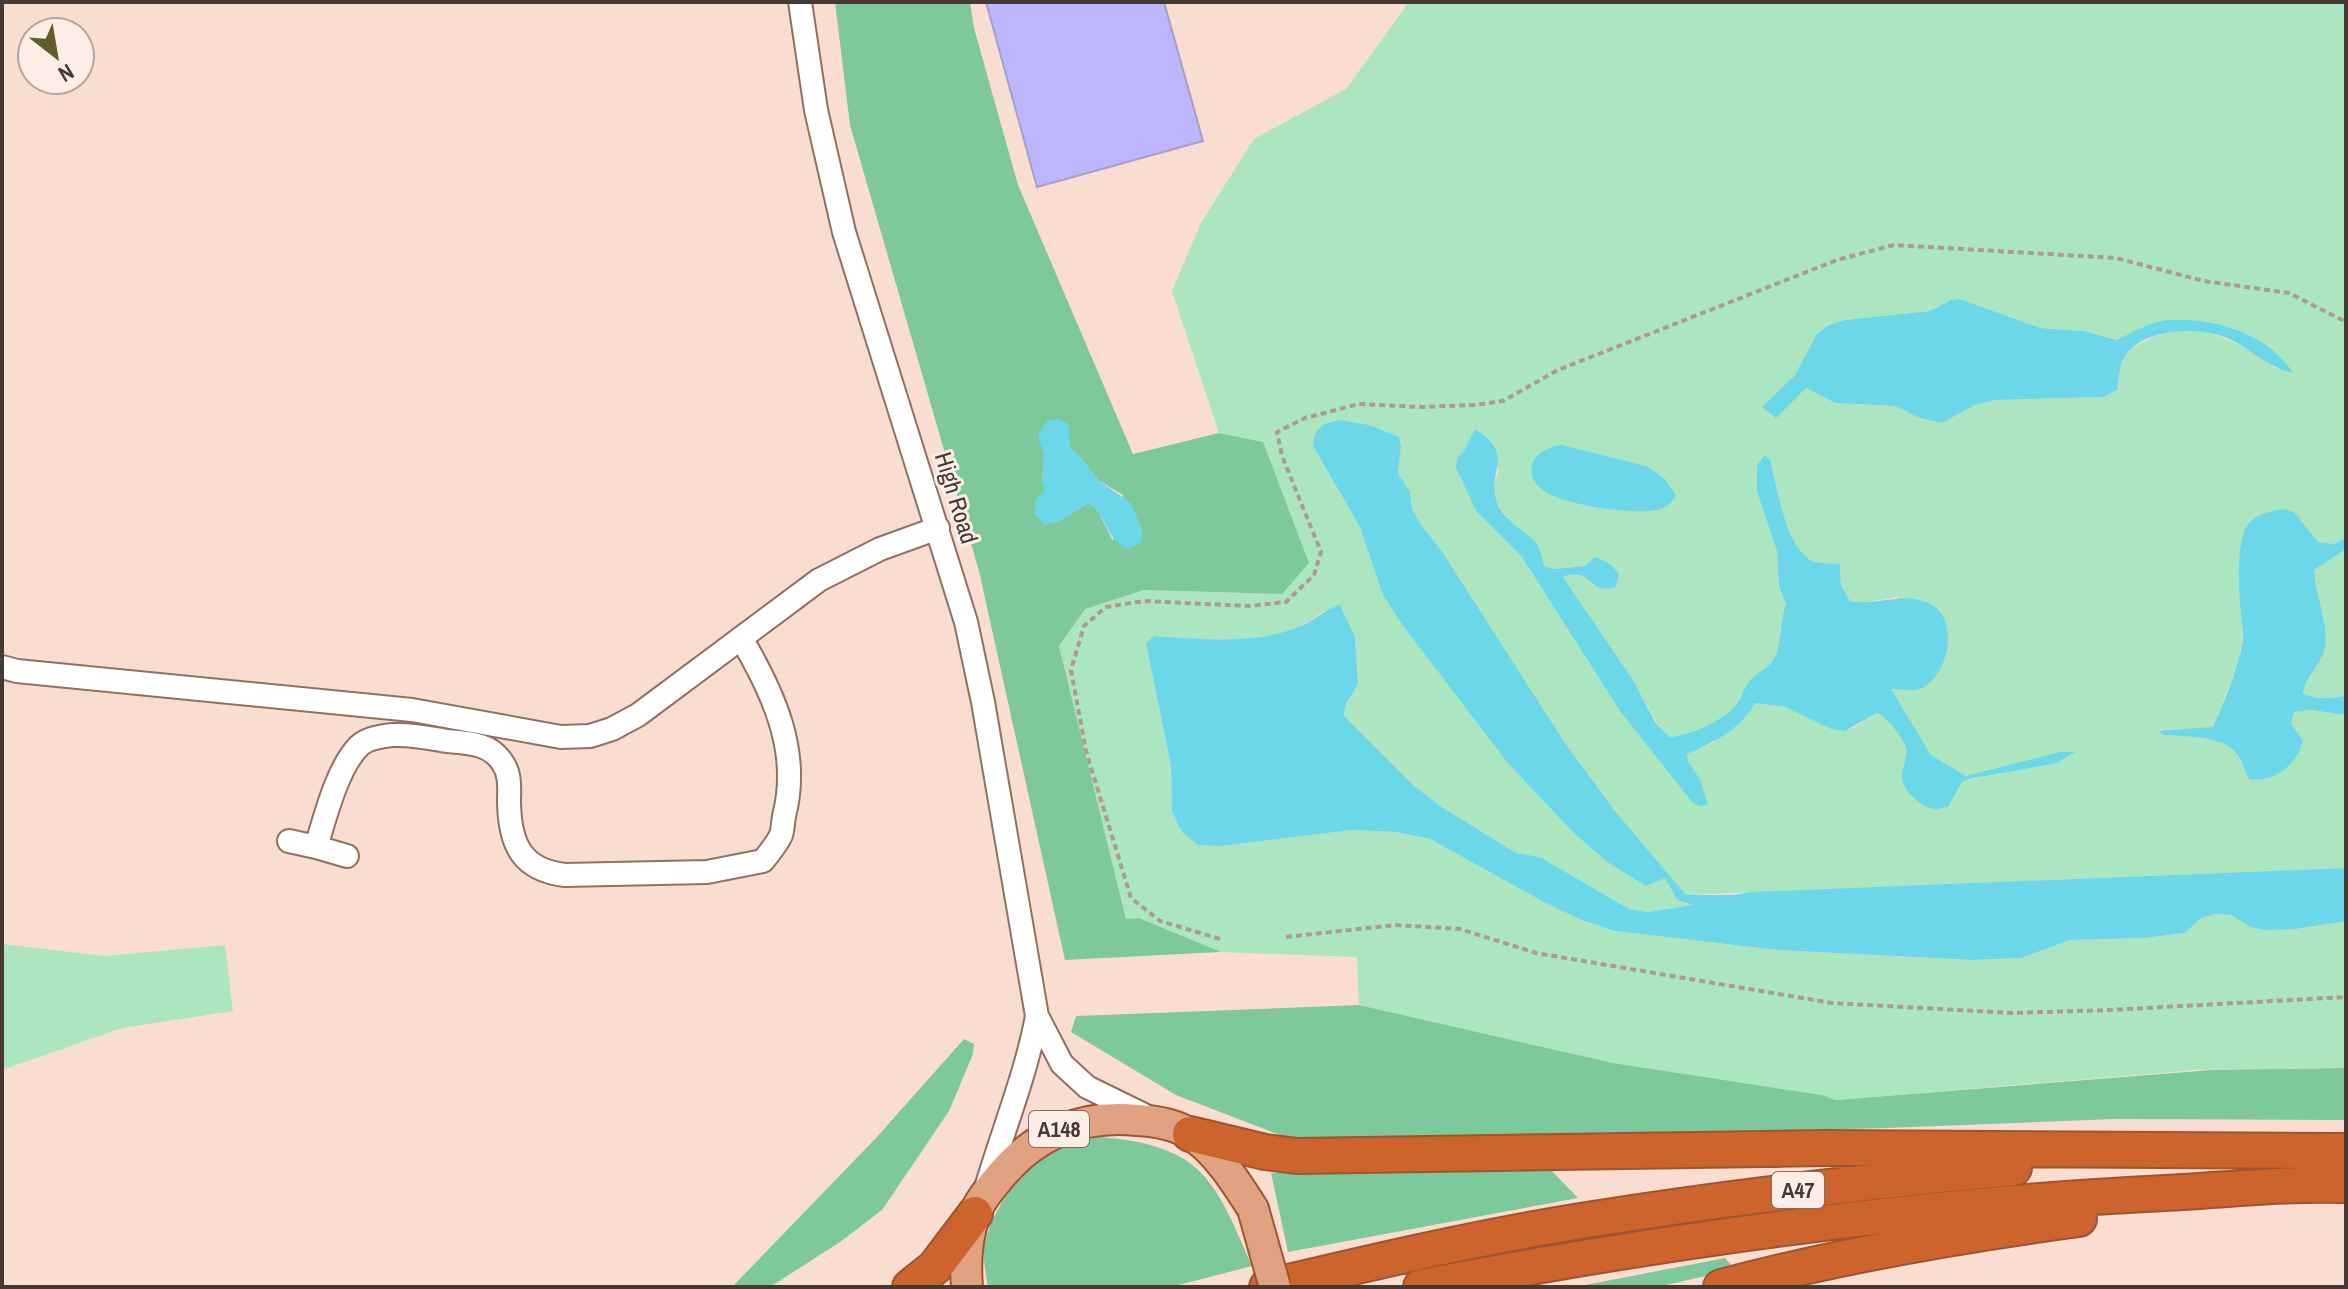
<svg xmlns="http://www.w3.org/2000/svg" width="2348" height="1289" font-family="'Archivo Narrow',sans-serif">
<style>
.green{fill:#abe6c1;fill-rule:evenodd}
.forest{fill:#7dc99b;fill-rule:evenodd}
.water{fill:#6cd7e9}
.building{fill:#bdb5fd;stroke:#a4a1c1;stroke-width:2}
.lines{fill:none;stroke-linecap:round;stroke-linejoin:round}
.minor-casing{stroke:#917164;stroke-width:26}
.major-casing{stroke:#9e552f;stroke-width:34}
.highway-casing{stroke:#9e552f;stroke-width:38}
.path{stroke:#b09990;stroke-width:4;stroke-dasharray:6 4;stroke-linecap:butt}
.minor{stroke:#fff;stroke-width:22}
.major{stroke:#e1a281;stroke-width:30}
.highway{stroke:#cd642d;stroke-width:34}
.major-bridge-casing{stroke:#9e552f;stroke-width:34;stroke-linecap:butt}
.major-bridge{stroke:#e1a281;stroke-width:30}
.labels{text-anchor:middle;stroke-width:6;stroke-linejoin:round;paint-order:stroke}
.shield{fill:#fceee7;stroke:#7d6f68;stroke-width:2}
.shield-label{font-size:22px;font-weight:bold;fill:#463832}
.street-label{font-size:24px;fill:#463832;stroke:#fceee7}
</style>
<rect width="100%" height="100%" fill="#faddd1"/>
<path class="green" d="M1409 2H2346V538L2334 544 2318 542 2294 512 2240 547 2241 615 2243 634 2238 662 2213 728 2160 731 2164 735C2186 737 2224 735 2238 755 2242 762 2245 771 2249 779L2291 723 2294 712 2311 710 2346 715V868L1686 895 1615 811 1565 743 1443 553 1420 523 1412 509 1410 492 1398 473 1401 447C1378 431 1358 418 1329 421L1313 446 1360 527 1383 595 1665 878 1677 900 1695 905 1648 912 1629 909 1540 857 1516 853 1440 806 1413 785 1344 716 1345 706 1358 684 1355 637 1326 610C1317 615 1309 622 1299 627 1260 646 1196 639 1154 636L1146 643 1171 766 1172 811 1221 846 1352 830 1397 832 1430 839 1542 901 1579 919 1615 931 1777 950 1972 960 2021 958 2070 940 2144 938 2185 933 2201 918 2216 914 2231 915 2250 927 2296 929 2346 921V1068L2197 1070 1836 1100 1603 1061 1359 1005 1357 957 1221 952 1139 918 1126 919 1059 646 1085 608 1144 590 1282 594 1263 442 1219 433 1172 291 1201 223 1254 139 1346 89ZM1960 299 2040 328 2085 331 2116 340 2153 323 2245 333 2279 370C2241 342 2194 316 2147 340 2138 344 2128 350 2123 359 2119 368 2119 381 2117 390L2103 397 1995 400 1975 405 1942 423 1919 418 1895 406 1835 403 1806 388 1775 417 1763 407 1795 375 1828 326 1845 320 1930 311 1951 300ZM1464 451 1499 468 1494 487 1497 503 1511 524 1538 545 1544 567 1553 569 1585 566 1594 586C1583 575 1578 573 1563 577L1635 683 1656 722 1670 737C1688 736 1725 720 1736 705 1742 697 1744 686 1751 679 1759 671 1769 668 1774 658 1782 642 1780 620 1786 604L1779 586 1777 551 1757 492 1786 522 1795 545 1806 557 1817 563 1840 564 1841 585 1850 601 1863 603 1897 597 1905 690 1890 689 1931 755 1966 776 2073 752 1962 782 1948 806 1902 776C1904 770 1907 762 1907 756 1908 742 1889 719 1877 713L1853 728 1831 729 1785 707 1755 703 1714 742 1687 754 1688 762 1700 779 1620 711 1522 557 1477 512 1457 458Z
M2346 549V696L2321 698 2310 697 2303 694 2304 685 2313 673 2324 617 2315 593 2313 570Z
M2 944 105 956 225 945 233 1011 122 1028 2 1070Z"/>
<path class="forest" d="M835 2H970L974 28 1018 185 1133 454 1219 433 1263 442 1309 563 1282 594 1144 590 1085 609 1059 646 1126 919 1139 918 1221 952 1065 960 979 571 850 125ZM1069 448 1079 456 1098 480 1123 495 1113 541 1097 509 1088 503 1058 522 1042 482 1044 456Z
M1359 1005 1613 1063 1821 1095 1836 1100 2212 1070 2346 1068V1120L2115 1119 1887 1128 1298 1142 1176 1095 1071 1032 1076 1016Z
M964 1039 974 1044 973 1054 949 1111 882 1210 840 1242 770 1287H732L876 1138Z
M1101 1137C1203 1146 1214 1179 1252 1266L1171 1287H988C986 1274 982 1257 985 1244 993 1201 1031 1160 1071 1143 1080 1140 1091 1139 1101 1137Z
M1546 1165 1578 1198 1288 1252 1271 1173Z
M1725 1258 1735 1269 1658 1287H1575Z"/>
<path class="water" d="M1960 299 2040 328 2085 331 2116 340C2132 333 2149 322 2168 320 2213 317 2268 333 2293 373 2269 368 2250 348 2227 338 2198 326 2141 327 2123 359 2119 367 2119 381 2117 390L2103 397 1995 400 1975 405 1942 423 1919 418 1895 406 1835 403 1806 388 1776 418 1762 407 1795 375 1817 334 1827 326 1845 320 1930 311 1951 300Z
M1058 419 1069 424 1070 448 1079 456 1098 480 1131 503 1142 530V542L1128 549C1102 536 1109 516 1088 503L1058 522 1045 525 1034 513 1036 499 1045 491 1042 483 1044 456 1038 434 1047 421Z
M1340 420 1369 425 1399 437 1401 447 1398 473 1410 492 1412 509 1420 523 1443 553 1565 743 1615 811 1686 895H1733L1752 892 2346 868V921L2296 929 2265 930 2250 927 2231 915 2216 914 2201 918 2185 933 2144 938 2070 940 2021 958 1972 960 1777 950 1615 931 1579 919 1542 901 1430 839 1397 832 1352 830 1221 846 1198 845 1182 832 1172 811 1171 766 1146 643 1154 636C1200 639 1251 645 1296 628 1312 623 1323 610 1340 605L1355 637 1358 684 1345 706 1344 716 1413 785 1440 806 1516 853 1540 857 1629 909 1648 912 1693 905 1677 900 1665 878 1646 886 1606 861 1573 832 1507 762 1404 627 1383 595 1360 527 1313 446C1314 428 1324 422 1340 420Z
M1475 429C1517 455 1486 471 1497 502 1504 522 1522 528 1536 543 1541 549 1542 559 1544 566L1553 569 1585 566 1595 557C1606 561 1613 564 1619 575L1615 587C1588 596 1593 567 1563 577L1635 683 1655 722 1670 737C1688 736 1725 720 1736 705 1742 698 1744 686 1751 679 1759 671 1769 668 1774 658 1782 643 1780 620 1786 604L1779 586 1777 551 1757 492V465L1765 455 1770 460C1777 487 1786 552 1815 562 1822 564 1832 563 1840 564L1841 585 1850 601C1878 607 1902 590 1930 604 1960 618 1949 675 1922 688 1912 692 1900 689 1891 689L1931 755 1966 776 2060 752H2075L2057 763 1974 778 1962 782 1948 807C1944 807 1940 809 1936 809 1921 808 1902 791 1902 776 1902 765 1910 756 1905 745 1900 734 1887 718 1877 713L1845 731 1831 729 1785 707 1755 703C1741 729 1714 742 1687 754L1688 762 1700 779 1708 805 1700 806 1693 803 1620 711 1522 557 1477 512 1456 468 1457 458 1464 451Z
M1562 445 1646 466 1665 479 1676 496C1671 503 1666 508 1657 510 1633 515 1555 505 1538 486 1520 465 1541 447 1562 445Z
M2283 509 2294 512 2318 542 2334 544 2346 538V549L2314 570C2315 594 2329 625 2325 647 2322 664 2305 677 2303 693 2315 701 2332 697 2346 696V715L2311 710 2294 712 2291 723 2303 741C2296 765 2275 783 2249 779 2245 771 2242 762 2238 755 2224 735 2186 737 2164 735L2158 731 2213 727C2225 699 2238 669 2243 639 2244 630 2241 623 2241 614 2239 592 2235 539 2249 523 2257 513 2271 512 2283 509Z"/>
<path class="building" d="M986 2H1164L1203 141 1037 187Z"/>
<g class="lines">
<defs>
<path id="minor" d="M800 2 816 110 844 232 966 622 983 702 1037 1016 1062 1064 1087 1087 1144 1115
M2 667 17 671 412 710 561 737 590 736 612 729 638 715 819 580 880 549 938 528
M289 841 316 847C325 818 337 768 359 746 366 739 382 736 393 735 411 734 430 738 447 741 468 743 490 743 502 762 511 774 509 788 509 803 510 845 522 870 565 875L707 872 763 861C769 853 777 844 781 835 783 829 783 822 784 816 801 752 773 692 741 638
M316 847 347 856
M986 1188C1003 1130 1026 1075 1037 1016"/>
<path id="major" d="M967 1287C965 1262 966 1238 975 1214 979 1201 989 1190 998 1179 1033 1135 1081 1114 1137 1120 1155 1121 1175 1124 1190 1134 1216 1150 1237 1184 1253 1209"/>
<path id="highway" d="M1190 1134 1265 1152 1297 1156 1827 1148 2346 1151
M910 1287 935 1267 975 1214
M1267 1287C1373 1262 1479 1237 1587 1220 1729 1197 1871 1181 2014 1168
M1421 1287C1667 1240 1914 1205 2165 1193 2225 1190 2286 1183 2346 1185
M1721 1287C1838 1256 1959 1235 2079 1219"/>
</defs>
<use href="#minor" class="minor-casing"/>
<use href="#major" class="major-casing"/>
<use href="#highway" class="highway-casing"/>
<path class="path" d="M1286 937 1395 925 1460 929 1536 953 1832 1003 2012 1013 2110 1010 2346 997
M1220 939 1160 921 1131 898 1086 751 1071 670 1084 626 1106 607 1144 601 1249 606 1286 602 1314 575 1321 552 1282 456 1277 432 1305 418 1359 404 1422 407 1475 405 1503 401 1558 370 1837 260 1894 245 2116 258 2204 281 2289 293 2346 322"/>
<use href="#minor" class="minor"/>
<use href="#major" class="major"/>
<use href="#highway" class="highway"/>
<defs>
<path id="major-bridge" d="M1253 1209 1275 1287"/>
</defs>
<use href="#major-bridge" class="major-bridge-casing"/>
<use href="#major-bridge" class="major-bridge"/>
</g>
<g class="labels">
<g class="shield">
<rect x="1029" y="1111" width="60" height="36" rx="6"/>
<rect x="1772" y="1172" width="52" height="36" rx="6"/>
</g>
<g class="shield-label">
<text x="1059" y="1137">A148</text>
<text x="1798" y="1198">A47</text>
</g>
<g class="street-label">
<text transform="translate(956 498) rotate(73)" y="8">High Road</text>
</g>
</g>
<rect width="2348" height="1289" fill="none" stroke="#463832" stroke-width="8"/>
<g transform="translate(56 56) rotate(149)"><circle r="38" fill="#fceee7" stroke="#b3a59f" stroke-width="2"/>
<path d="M0-6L14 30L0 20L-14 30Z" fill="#5f5d29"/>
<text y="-12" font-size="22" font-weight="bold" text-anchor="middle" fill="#463832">N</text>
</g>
</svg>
